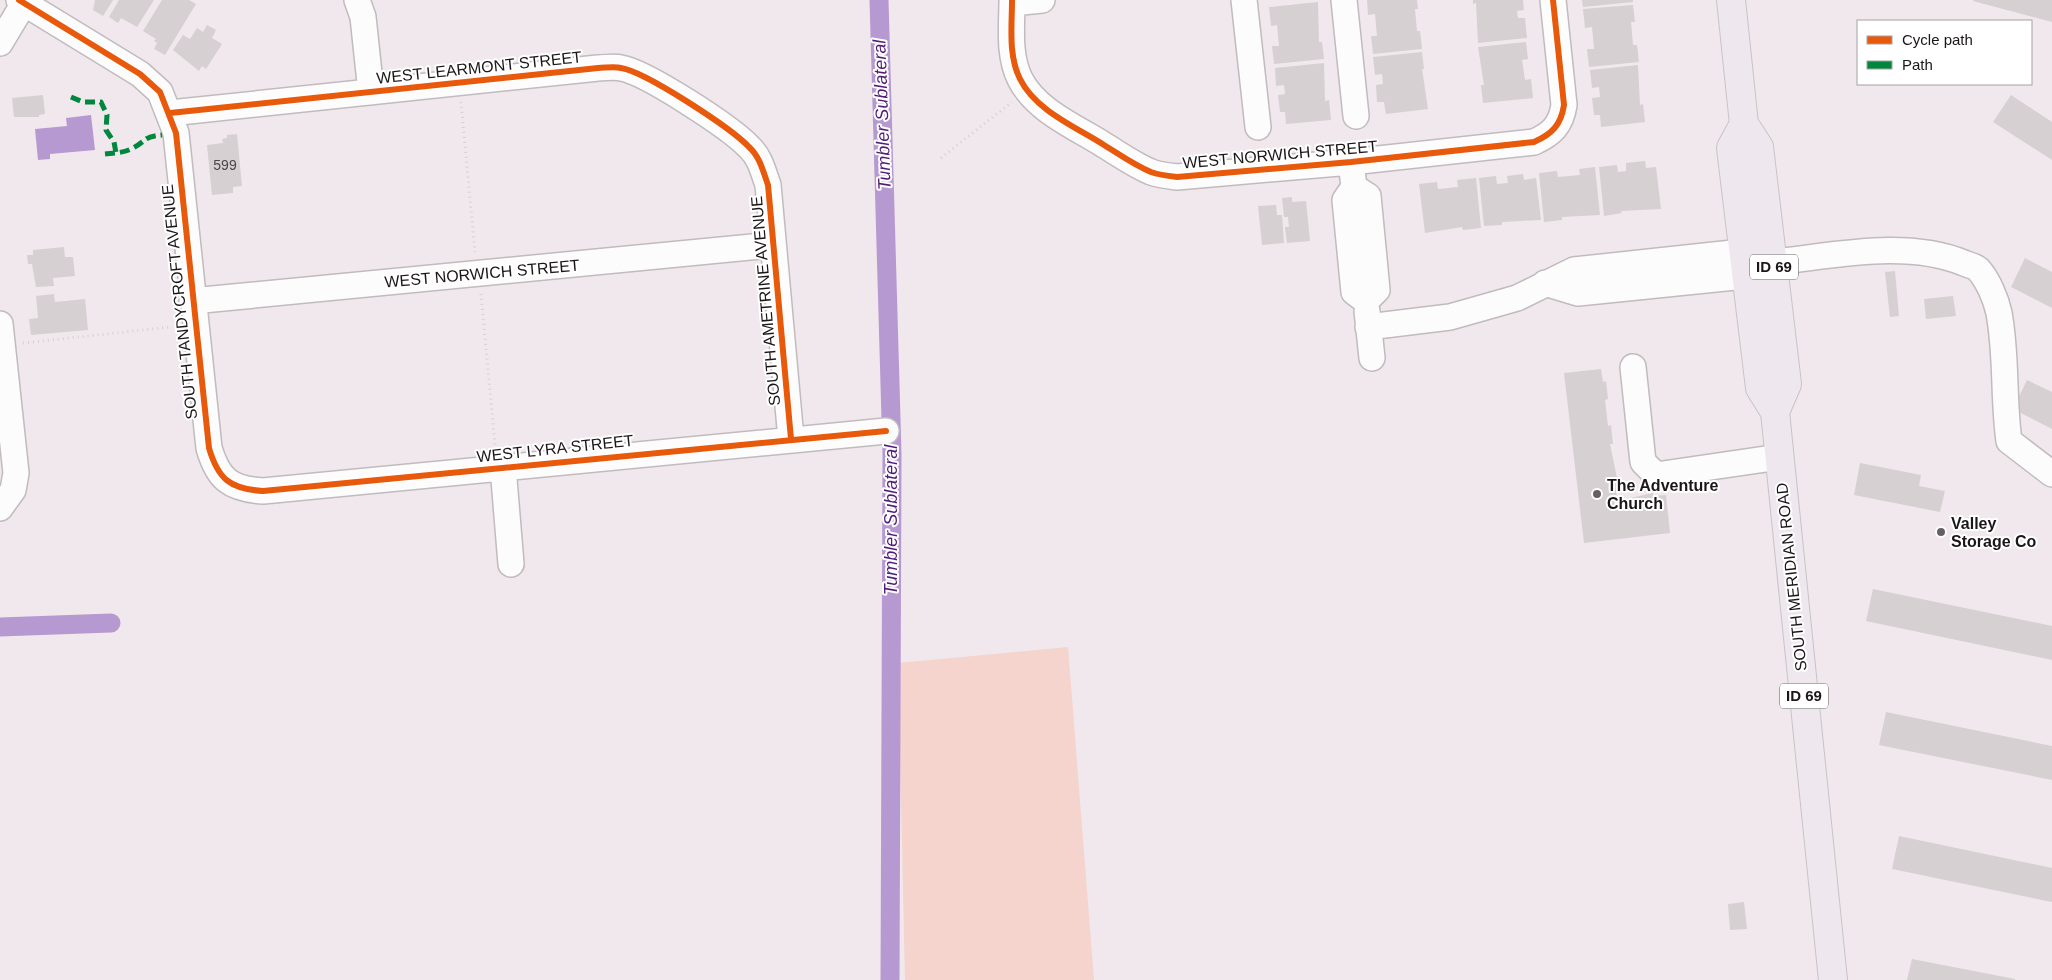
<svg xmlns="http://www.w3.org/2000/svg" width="2052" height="980" font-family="Helvetica,sans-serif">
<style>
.green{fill:#f4d4cd}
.water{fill:#b699d1}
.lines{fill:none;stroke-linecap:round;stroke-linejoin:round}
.canal{stroke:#b699d1;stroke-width:19}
.building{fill:#d6d0d2}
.minor-casing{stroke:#c1bbbd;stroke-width:28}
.major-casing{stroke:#c7c4c5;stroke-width:30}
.path{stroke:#d4d1d2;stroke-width:3;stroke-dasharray:1 4;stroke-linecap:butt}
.minor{stroke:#fdfcfc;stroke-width:25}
.major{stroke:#efe7ee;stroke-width:28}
.quiet{stroke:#00873e;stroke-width:5;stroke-dasharray:10 5;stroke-linecap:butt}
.cycleway-casing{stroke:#fff;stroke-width:9}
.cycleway{stroke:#e8590c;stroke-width:6}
.poi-dot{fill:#666062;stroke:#fff;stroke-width:2}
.labels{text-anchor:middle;stroke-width:4;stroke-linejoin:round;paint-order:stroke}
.number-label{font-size:14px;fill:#4c4648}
.shield{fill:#fff;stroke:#5f5c5d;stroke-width:1}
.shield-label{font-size:15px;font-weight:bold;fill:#1b1618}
.street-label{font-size:16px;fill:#1b1618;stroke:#fff}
.poi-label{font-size:16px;font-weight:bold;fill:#1b1618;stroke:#fff;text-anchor:start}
.water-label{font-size:18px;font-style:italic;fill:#501c79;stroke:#fff}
</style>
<rect width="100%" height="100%" fill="#f0e8ec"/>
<path class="green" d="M1068 647 1094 980H905L898 663Z"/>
<path class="water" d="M91 115 95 150 50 154V159L38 160 35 129 67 126 66 118Z"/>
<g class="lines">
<path class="canal" d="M879 0 892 454 890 980
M0 627 111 623"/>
</g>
<path class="building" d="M95 0H113L103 16 93 10Z
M119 0H154L137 27 121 18 118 23 109 17Z
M162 0H189L196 4 165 55 154 49 157 43 154 41 156 39 143 31Z
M1367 0H1417L1418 9H1415L1417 31H1420L1422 49 1373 54 1371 36H1377L1375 14 1368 15Z
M1473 0H1523L1524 10 1517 11 1518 18H1525L1527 38 1478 43 1476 3 1473 4Z
M1582 0H1633V2L1583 7Z
M1974 0H2052V22L1973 1Z
M1318 2 1319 42H1322L1324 59 1274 64 1272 46H1279L1277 25 1271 26 1269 7Z
M1633 5 1635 22H1631L1633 45H1637L1639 62 1589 67 1587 49H1594L1592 27 1585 28 1583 9Z
M207 25 216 30 212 38 222 44 206 69 202 66 199 71 173 50 183 35 190 39 197 28 203 32Z
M1526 42 1528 59 1522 60 1525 80 1531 79 1533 98 1483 103 1481 85H1484L1478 47Z
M1422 52 1424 69H1422L1428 109 1386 114 1384 102H1377L1376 85 1383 84 1382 74 1375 75 1373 57Z
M1324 63 1325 101 1329 100 1331 120 1286 124 1285 112H1280L1278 95 1285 94 1284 85 1276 86 1275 68Z
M1638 65 1640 105 1643 104 1645 122 1601 127 1600 115H1594L1592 98 1600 97 1599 87 1592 88 1590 70Z
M43 95 45 114 39 115V117H14L12 98Z
M2011 95 2052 122V160L1993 122Z
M237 134 242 186 233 187V193L212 195 207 145 223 143 222 139 227 138V135Z
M1645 161 1646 168 1656 167 1661 209 1621 211 1622 213 1604 216 1599 167 1617 165 1618 172 1626 171V163Z
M1595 167 1600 215 1562 217V220L1544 222 1539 173 1557 171 1558 177 1580 175 1579 169Z
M1523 174 1524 180 1536 178 1541 220 1502 222V225L1484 226 1479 178 1496 176 1497 184 1508 183 1507 176Z
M1476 178 1481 228 1463 230 1462 227 1425 233 1419 184 1437 182 1438 189 1458 187 1457 180Z
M1292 197V202L1306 201 1310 241 1287 243 1285 227H1289L1288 217H1284L1282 198Z
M1276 205 1277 215H1282L1284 243 1262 245 1258 206Z
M64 247 65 257H73L75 276 53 278 54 286 36 287 32 264H28L27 255H33V250Z
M2025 258 2052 272V308L2011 287Z
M1895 271 1899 316 1890 317 1885 272Z
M54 294 55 302 85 299 88 330 31 335 29 319 38 318 36 296Z
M1953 296 1956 316 1926 319 1924 299Z
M1601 369 1603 382 1606 381 1608 399 1605 400 1608 426 1611 425 1613 444H1610L1619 488H1616L1617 501 1653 493V496L1666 495 1670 533 1584 543 1564 373Z
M2027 380 2052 392V429L2013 409Z
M1860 463 1921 475 1919 486 1945 491 1940 512 1854 495Z
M1873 589 2052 626V660L1866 621Z
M1886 712 2052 746V780L1879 745Z
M1899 836 2052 868V902L1892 869Z
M1744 902 1747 929 1730 930 1728 904Z
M1912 959 2015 979V980H1907Z"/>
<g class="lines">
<defs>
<path id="minor" d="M19 0 140 74 160 92 176 133 209 448C218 479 230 489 263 491L886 431
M357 0 363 17 371 92
M1012 0C1012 26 1008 55 1020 79 1036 111 1076 127 1104 145 1119 154 1134 165 1151 172 1159 175 1168 176 1177 177L1351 162 1534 142C1552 134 1561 125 1564 105L1553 0
M1244 0 1258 127
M1344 0 1356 116
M1012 3 1042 0
M0 43 24 3
M170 113 598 68C605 68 614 66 621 68 646 72 731 128 749 147 760 157 763 171 768 185L791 439
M1351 162 1354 187 1345 200 1354 292 1366 301 1377 290 1368 196 1354 187
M1773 262C1834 256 1905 239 1964 263 1968 265 1975 266 1978 269 1988 280 1996 299 1999 313 2007 356 2003 399 2009 441L2052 474
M1545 283 1578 293 1745 276
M192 301 772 245
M1367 311 1372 358
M0 324 16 473 13 490 0 508
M1368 327 1450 317 1517 298 1574 270 1742 252
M1633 367 1643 462 1656 475 1779 457
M503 467 511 564"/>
<path id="major" d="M1731 0 1744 124 1759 147 1787 384 1775 412
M1744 124 1731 148 1760 388 1775 412 1833 980"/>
</defs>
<use href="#minor" class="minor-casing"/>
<use href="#major" class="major-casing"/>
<path class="path" d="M461 102 475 252
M941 158 1012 102
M481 294 495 445
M23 343 171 327"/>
<use href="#minor" class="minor"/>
<use href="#major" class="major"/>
<path class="quiet" d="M71 97 83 102H101L107 115 106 130 114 142 116 153
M105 154C114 153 124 153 133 148 148 140 142 137 162 135"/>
<defs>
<path id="cycleway" d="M19 0 140 74 160 92 176 133 209 448C218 479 230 489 263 491L886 431
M1012 0C1012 26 1008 55 1020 79 1036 111 1076 127 1104 145 1119 154 1134 165 1151 172 1159 175 1168 176 1177 177L1351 162 1534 142C1552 134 1561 125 1564 105L1553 0
M170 113 598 68C605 68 614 66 621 68 646 72 731 128 749 147 760 157 763 171 768 185L791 439"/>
</defs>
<use href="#cycleway" class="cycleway-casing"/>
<use href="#cycleway" class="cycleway"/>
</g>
<g class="poi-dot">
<circle cx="1597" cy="494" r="5"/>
<circle cx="1941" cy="532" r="5"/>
</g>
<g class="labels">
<g class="number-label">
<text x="225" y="170">599</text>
</g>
<g class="shield">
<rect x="1750" y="254.5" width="48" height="25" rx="4"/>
<rect x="1780" y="683.5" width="48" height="25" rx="4"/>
</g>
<g class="shield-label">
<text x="1774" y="272">ID 69</text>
<text x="1804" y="701">ID 69</text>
</g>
<g class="street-label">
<text transform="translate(479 67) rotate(-6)" y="6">WEST LEARMONT STREET</text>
<text transform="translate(1280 154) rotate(-5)" y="6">WEST NORWICH STREET</text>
<text transform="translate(482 273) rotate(-5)" y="6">WEST NORWICH STREET</text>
<text transform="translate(765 301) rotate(-95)" y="6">SOUTH AMETRINE AVENUE</text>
<text transform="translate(179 302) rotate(-96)" y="6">SOUTH TANDYCROFT AVENUE</text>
<text transform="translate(555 448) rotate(-6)" y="6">WEST LYRA STREET</text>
<text transform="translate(1791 577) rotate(-96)" y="6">SOUTH MERIDIAN ROAD</text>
</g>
<g class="poi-label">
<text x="1607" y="491">The Adventure<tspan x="1607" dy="18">Church</tspan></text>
<text x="1951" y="529">Valley<tspan x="1951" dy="18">Storage Co</tspan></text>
</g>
<g class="water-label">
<text transform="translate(882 115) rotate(-92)" y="6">Tumbler Sublateral</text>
<text transform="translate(891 520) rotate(-90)" y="6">Tumbler Sublateral</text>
</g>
</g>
<rect x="1857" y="20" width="175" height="65" fill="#ffffff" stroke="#a4a2a3"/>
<rect x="1867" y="36" width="25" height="8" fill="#e8590c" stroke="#a4a2a3"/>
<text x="1902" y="45" font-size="15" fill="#1b1618">Cycle path</text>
<rect x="1867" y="61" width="25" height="8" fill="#00873e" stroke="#a4a2a3"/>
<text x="1902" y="70" font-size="15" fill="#1b1618">Path</text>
</svg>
